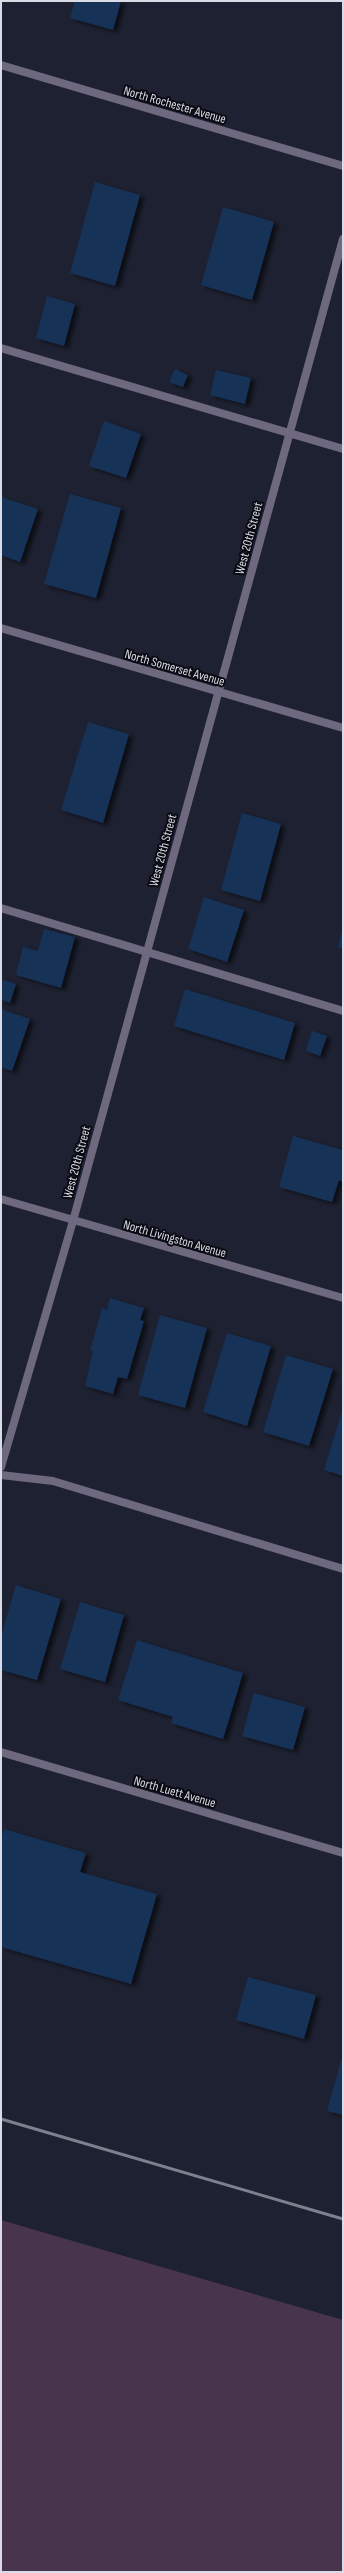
<svg xmlns="http://www.w3.org/2000/svg" width="344" height="2573" font-family="'Sofia Sans Condensed',sans-serif">
<style>
.green{fill:#48354d}
.building{fill:#163157;filter:url(#shadow)}
.lines{fill:none;stroke-linecap:round;stroke-linejoin:round}
.lane{stroke:#6f697f;stroke-width:8}
.street{stroke:#6f697f;stroke-width:8}
.rail{stroke:#7e808e;stroke-width:3}
.labels{text-anchor:middle;stroke-width:4;stroke-linejoin:round;paint-order:stroke}
.street-label{font-size:13px;fill:#d9dbe6;stroke:#0a0b12}
</style>
<defs>
<filter id="shadow"><feDropShadow dx="4.5" dy="2.5" stdDeviation="2" flood-color="#0009"/></filter>
</defs>
<rect width="100%" height="100%" fill="#1e2131"/>
<path class="green" d="M1 2220 343 2320V2572H1Z"/>
<path class="building" d="M75 1H121L113 30 70 18Z
M95 182 140 195 115 286 70 273Z
M223 207 274 222 252 300 201 285Z
M47 296 75 304 64 346 36 338Z
M175 369 188 375 183 387 169 382Z
M216 370 251 378 245 404 210 395Z
M104 421 141 434 126 478 89 466Z
M70 494 121 508 96 598 44 584Z
M1 497 38 509 20 562 1 555Z
M88 722 129 734 103 823 61 810Z
M242 813 281 824 260 901 221 890Z
M204 897 244 910 227 962 188 949Z
M44 929 75 937 61 988 16 975 23 947 38 951Z
M342 930H343V949L338 948Z
M1 979 16 984 10 1003 1 1000Z
M185 989 295 1023 284 1060 174 1026Z
M1 1009 30 1019 12 1071 1 1067Z
M312 1031 327 1036 320 1056 306 1051Z
M293 1136 343 1150V1182L339 1180 332 1202 279 1187Z
M110 1298 144 1308 140 1320 144 1321 127 1379 118 1377 113 1394 85 1386 93 1351H90L102 1308 107 1310Z
M160 1315 207 1328 185 1408 138 1395Z
M227 1333 271 1346 247 1426 203 1412Z
M286 1355 333 1369 309 1446 263 1432Z
M343 1408V1476L324 1470Z
M16 1585 61 1599 37 1680 1 1670V1636Z
M80 1602 124 1615 105 1682 60 1669Z
M137 1640 243 1673 223 1739 171 1723 173 1717 118 1700Z
M254 1693 305 1707 293 1750 242 1736Z
M4 1829 86 1853 80 1872 157 1894 131 1984 1 1947V1840Z
M248 1977 316 1995 304 2039 236 2020Z
M343 2054V2115L327 2111Z"/>
<g class="lines">
<path class="lane" d="M1 348 343 449
M1 908 343 1011
M1 1475 53 1481 343 1569"/>
<path class="street" d="M1 65 343 166
M1 628 343 728
M1 1199 343 1298
M1 1467 73 1221 343 239
M1 1752 343 1853"/>
<path class="rail" d="M1 2119 343 2219"/>
</g>
<g class="labels">
<g class="street-label">
<text transform="translate(175 104) rotate(16)" y="5">North Rochester Avenue</text>
<text transform="translate(248 538) rotate(-75)" y="5">West 20th Street</text>
<text transform="translate(175 667) rotate(16)" y="5">North Somerset Avenue</text>
<text transform="translate(162 850) rotate(-75)" y="5">West 20th Street</text>
<text transform="translate(76 1162) rotate(-75)" y="5">West 20th Street</text>
<text transform="translate(175 1238) rotate(16)" y="5">North Livingston Avenue</text>
<text transform="translate(175 1791) rotate(16)" y="5">North Luett Avenue</text>
</g>
</g>
<rect width="344" height="2573" fill="none" stroke="#d9dbe6" stroke-width="4"/>
</svg>
